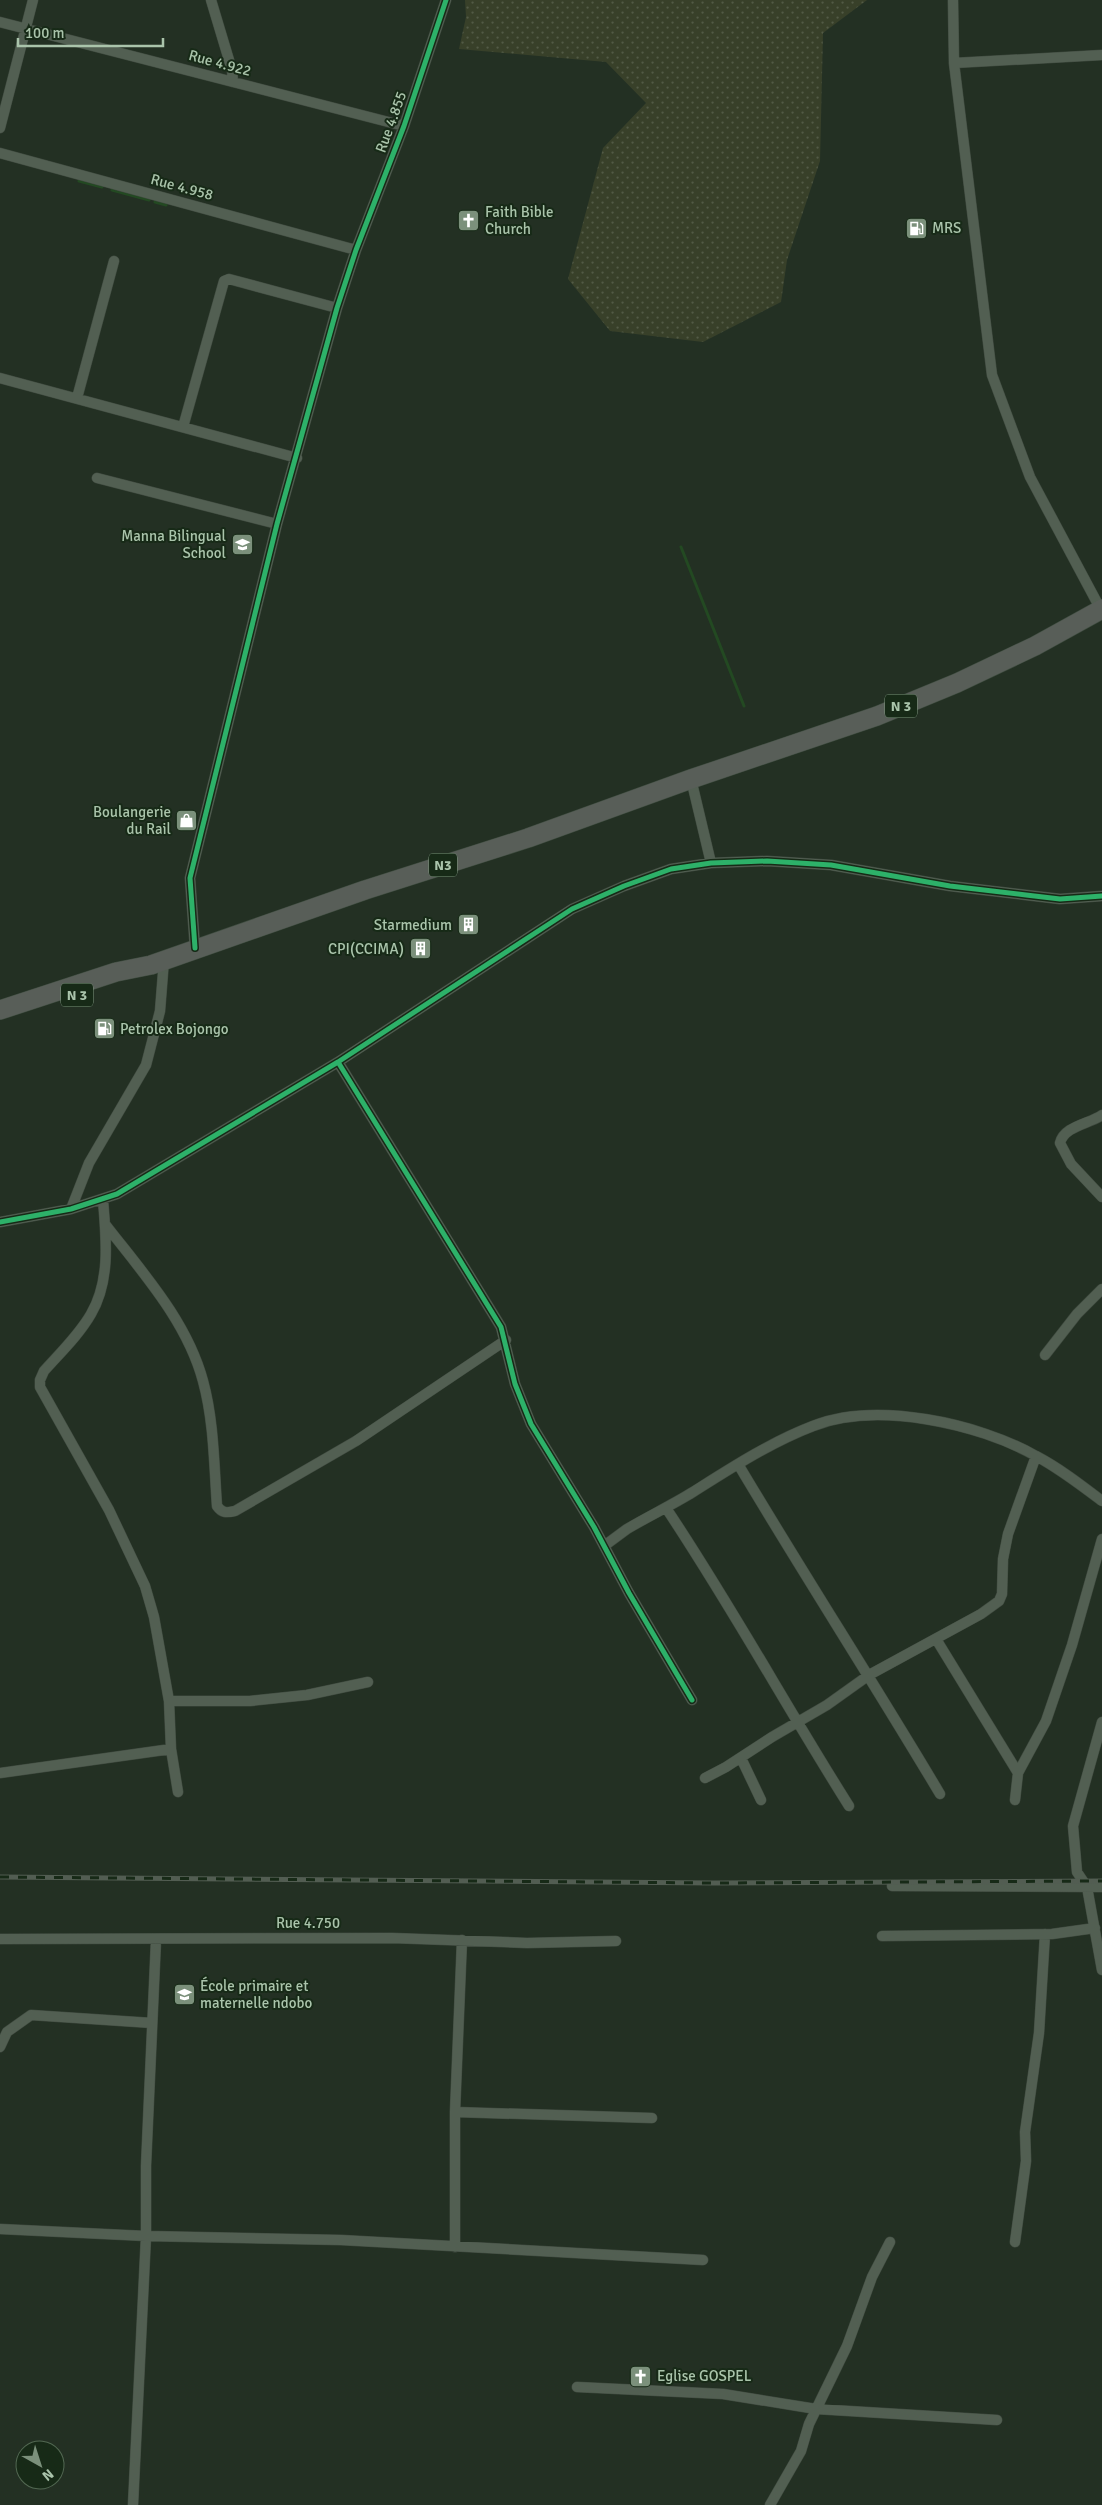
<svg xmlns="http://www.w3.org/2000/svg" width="1102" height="2505" font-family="Signika,sans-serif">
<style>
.grass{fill:url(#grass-dots)}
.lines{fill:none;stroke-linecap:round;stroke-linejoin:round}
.stream{stroke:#234922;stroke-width:3}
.street-casing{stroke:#404b40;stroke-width:11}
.highway-casing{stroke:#3e4c3f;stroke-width:20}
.street{stroke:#525f52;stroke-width:10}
.highway{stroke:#585e58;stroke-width:19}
.rail-casing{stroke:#525d52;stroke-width:5}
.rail{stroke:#172a17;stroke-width:3;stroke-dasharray:9;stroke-linecap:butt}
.cycleway-casing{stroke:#172a17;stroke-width:8}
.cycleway{stroke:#2db169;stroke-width:5}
.labels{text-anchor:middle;stroke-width:4;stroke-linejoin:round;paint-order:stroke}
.shield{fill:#172a17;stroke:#7e967f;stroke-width:1}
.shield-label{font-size:14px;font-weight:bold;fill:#aac4ab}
.street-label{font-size:15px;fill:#aac4ab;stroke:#172a17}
.poi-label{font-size:15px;fill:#aac4ab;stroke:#172a17;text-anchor:start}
</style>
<defs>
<pattern id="grass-dots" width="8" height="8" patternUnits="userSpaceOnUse" patternTransform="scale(1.25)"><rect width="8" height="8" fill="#384029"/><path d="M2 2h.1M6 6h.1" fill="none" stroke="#525a45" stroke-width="1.8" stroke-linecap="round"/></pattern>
</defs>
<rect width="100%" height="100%" fill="#233023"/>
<path class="grass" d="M465 0H867L823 33 820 161 787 260 781 302 703 342 610 331 568 279 603 148 646 103 606 62 459 49 466 17Z"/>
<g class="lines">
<path class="stream" d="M79 181 102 187
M112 190 149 200
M155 202 166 205
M681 547 744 706"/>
<defs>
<path id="street" d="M211 0 232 70 233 82
M953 0 954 63 992 375 1030 477 1101 610
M0 22 404 126
M954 63 1102 55
M0 128 33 0
M0 153 356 250
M0 378 297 458
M77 398 114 261
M183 427 224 281 229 279 337 308
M97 478 277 524
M691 779 711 863
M195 948 190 878 277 524 337 308 356 250 404 126 446 0
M338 1062 501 1327 515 1384 531 1424 594 1527 629 1593 692 1700
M1102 1115C1089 1124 1064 1126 1060 1143L1071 1164 1102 1197
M103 1200C106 1237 111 1280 91 1314 79 1335 60 1353 44 1371L40 1380V1387L109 1510 145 1586 154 1617 169 1701 171 1749 178 1792
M71 1209 89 1163 146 1065 160 1011 164 960
M0 1222 71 1209 117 1194 338 1062 572 909 624 886 671 869 711 863 767 861 831 865 950 886 1026 895 1060 899 1102 896
M105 1224C142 1272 187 1321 203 1381 214 1421 214 1465 217 1506 222 1513 226 1513 235 1511L356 1441 506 1340
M1045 1355 1077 1314 1102 1289
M738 1464C804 1575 874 1683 940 1794
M666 1508C731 1605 787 1708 849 1806
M604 1546 627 1529C649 1516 672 1505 693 1492 731 1468 771 1442 813 1426 876 1401 978 1423 1036 1456 1059 1468 1081 1485 1102 1501
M936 1639 1018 1773 1015 1800
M169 1701H250L307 1695 368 1682
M1102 1722 1073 1826 1077 1872 1087 1887 1102 1970
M741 1758 761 1800
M0 1773 171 1749
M1018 1773 1046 1721 1072 1645 1102 1539
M705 1778 726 1767 772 1737 827 1705 869 1675 981 1614 999 1601 1002 1594 1003 1559 1008 1534 1036 1456
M892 1886 1102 1887
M882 1936 1052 1934 1095 1928
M0 1939 392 1938 527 1943 616 1941
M0 2047 7 2032 31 2015 152 2023
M455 2112 462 1940
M0 2229 146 2236 341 2240 703 2260
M1015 2242 1026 2161 1025 2132 1039 2033 1045 1934
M455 2247V2112L652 2118
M577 2387 723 2394 816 2409 997 2420
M133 2505 146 2236V2166L156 1940
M770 2505 801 2451 809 2424 847 2346 872 2277 890 2242"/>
<path id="highway" d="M0 1010 116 972 151 965 365 890 528 838 691 779 877 716 957 683 1035 646 1102 609"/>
</defs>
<use href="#street" class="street-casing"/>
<use href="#highway" class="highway-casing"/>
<use href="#street" class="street"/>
<use href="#highway" class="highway"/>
<defs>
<path id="rail" d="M0 1877 714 1883 1102 1881"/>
</defs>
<use href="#rail" class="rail-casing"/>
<use href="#rail" class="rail"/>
<defs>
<path id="cycleway" d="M195 948 190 878 277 524 337 308 356 250 404 126 446 0
M338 1062 501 1327 515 1384 531 1424 594 1527 629 1593 692 1700
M0 1222 71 1209 117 1194 338 1062 572 909 624 886 671 869 711 863 767 861 831 865 950 886 1026 895 1060 899 1102 896"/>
</defs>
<use href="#cycleway" class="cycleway-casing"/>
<use href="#cycleway" class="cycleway"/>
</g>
<defs>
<symbol id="church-square" viewBox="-11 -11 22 22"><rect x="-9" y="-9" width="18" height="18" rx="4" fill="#7b907b" stroke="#172a17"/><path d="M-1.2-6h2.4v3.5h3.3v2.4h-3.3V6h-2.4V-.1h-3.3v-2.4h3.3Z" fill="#fff"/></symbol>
<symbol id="fuel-square" viewBox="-11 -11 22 22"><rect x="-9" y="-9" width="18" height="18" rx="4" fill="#7b907b" stroke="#172a17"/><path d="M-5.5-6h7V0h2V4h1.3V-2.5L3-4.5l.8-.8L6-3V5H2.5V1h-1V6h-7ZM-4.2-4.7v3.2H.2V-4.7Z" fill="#fff"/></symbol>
<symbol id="school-square" viewBox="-11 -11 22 22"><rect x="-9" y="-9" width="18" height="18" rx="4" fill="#7b907b" stroke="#172a17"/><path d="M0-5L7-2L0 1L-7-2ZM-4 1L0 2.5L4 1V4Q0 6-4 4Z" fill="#fff"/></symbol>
<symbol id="shop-square" viewBox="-11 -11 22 22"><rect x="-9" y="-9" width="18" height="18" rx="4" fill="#7b907b" stroke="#172a17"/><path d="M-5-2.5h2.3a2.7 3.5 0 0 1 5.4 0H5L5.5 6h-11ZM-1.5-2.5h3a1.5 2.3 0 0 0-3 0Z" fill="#fff"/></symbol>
<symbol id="building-square" viewBox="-11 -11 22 22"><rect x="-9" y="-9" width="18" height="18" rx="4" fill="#7b907b" stroke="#172a17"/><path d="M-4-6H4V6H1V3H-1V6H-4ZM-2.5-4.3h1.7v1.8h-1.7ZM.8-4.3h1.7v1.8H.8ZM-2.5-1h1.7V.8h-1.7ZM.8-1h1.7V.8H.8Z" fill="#fff"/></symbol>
</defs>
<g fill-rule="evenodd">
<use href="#church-square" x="456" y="208" width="25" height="25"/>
<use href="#fuel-square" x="904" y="216" width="25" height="25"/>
<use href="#school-square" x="230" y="532" width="25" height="25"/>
<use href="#shop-square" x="174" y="808" width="25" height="25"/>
<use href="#building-square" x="456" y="912" width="25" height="25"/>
<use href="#building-square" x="408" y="936" width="25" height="25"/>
<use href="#fuel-square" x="92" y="1016" width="25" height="25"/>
<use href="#school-square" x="172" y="1982" width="25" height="25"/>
<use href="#church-square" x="628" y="2364" width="25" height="25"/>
</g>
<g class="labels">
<g class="shield">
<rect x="885" y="694.5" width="32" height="23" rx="4"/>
<rect x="429" y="853.5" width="28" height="23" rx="4"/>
<rect x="61" y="983.5" width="32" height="23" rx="4"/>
</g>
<g class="shield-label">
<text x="901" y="711">N 3</text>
<text x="443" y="870">N3</text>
<text x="77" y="1000">N 3</text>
</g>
<g class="street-label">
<text transform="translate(220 63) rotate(15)" y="5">Rue 4.922</text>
<text transform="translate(391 122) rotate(-70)" y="5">Rue 4.855</text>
<text transform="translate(182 187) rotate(15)" y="5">Rue 4.958</text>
<text x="308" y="1928">Rue 4.750</text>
</g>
<g class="poi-label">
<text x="485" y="217">Faith Bible<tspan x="485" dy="17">Church</tspan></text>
<text x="932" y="233">MRS</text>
<text x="226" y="541" text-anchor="end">Manna Bilingual<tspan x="226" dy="17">School</tspan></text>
<text x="171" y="817" text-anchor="end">Boulangerie<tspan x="171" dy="17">du Rail</tspan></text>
<text x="452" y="930" text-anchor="end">Starmedium</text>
<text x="404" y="954" text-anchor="end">CPI(CCIMA)</text>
<text x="120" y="1034">Petrolex Bojongo</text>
<text x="200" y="1991">École primaire et<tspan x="200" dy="17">maternelle ndobo</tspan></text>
<text x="657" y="2381">Eglise GOSPEL</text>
</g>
</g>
<g transform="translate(40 2465) rotate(141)"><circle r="24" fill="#172a17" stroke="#526852"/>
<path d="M0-4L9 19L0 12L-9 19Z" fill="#7b907b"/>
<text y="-8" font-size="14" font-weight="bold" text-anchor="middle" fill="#aac4ab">N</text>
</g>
<path d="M18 38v8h145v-8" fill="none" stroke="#aac4ab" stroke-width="2.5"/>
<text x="25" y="38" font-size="15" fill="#aac4ab" stroke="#172a17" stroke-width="4" paint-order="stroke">100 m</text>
</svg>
